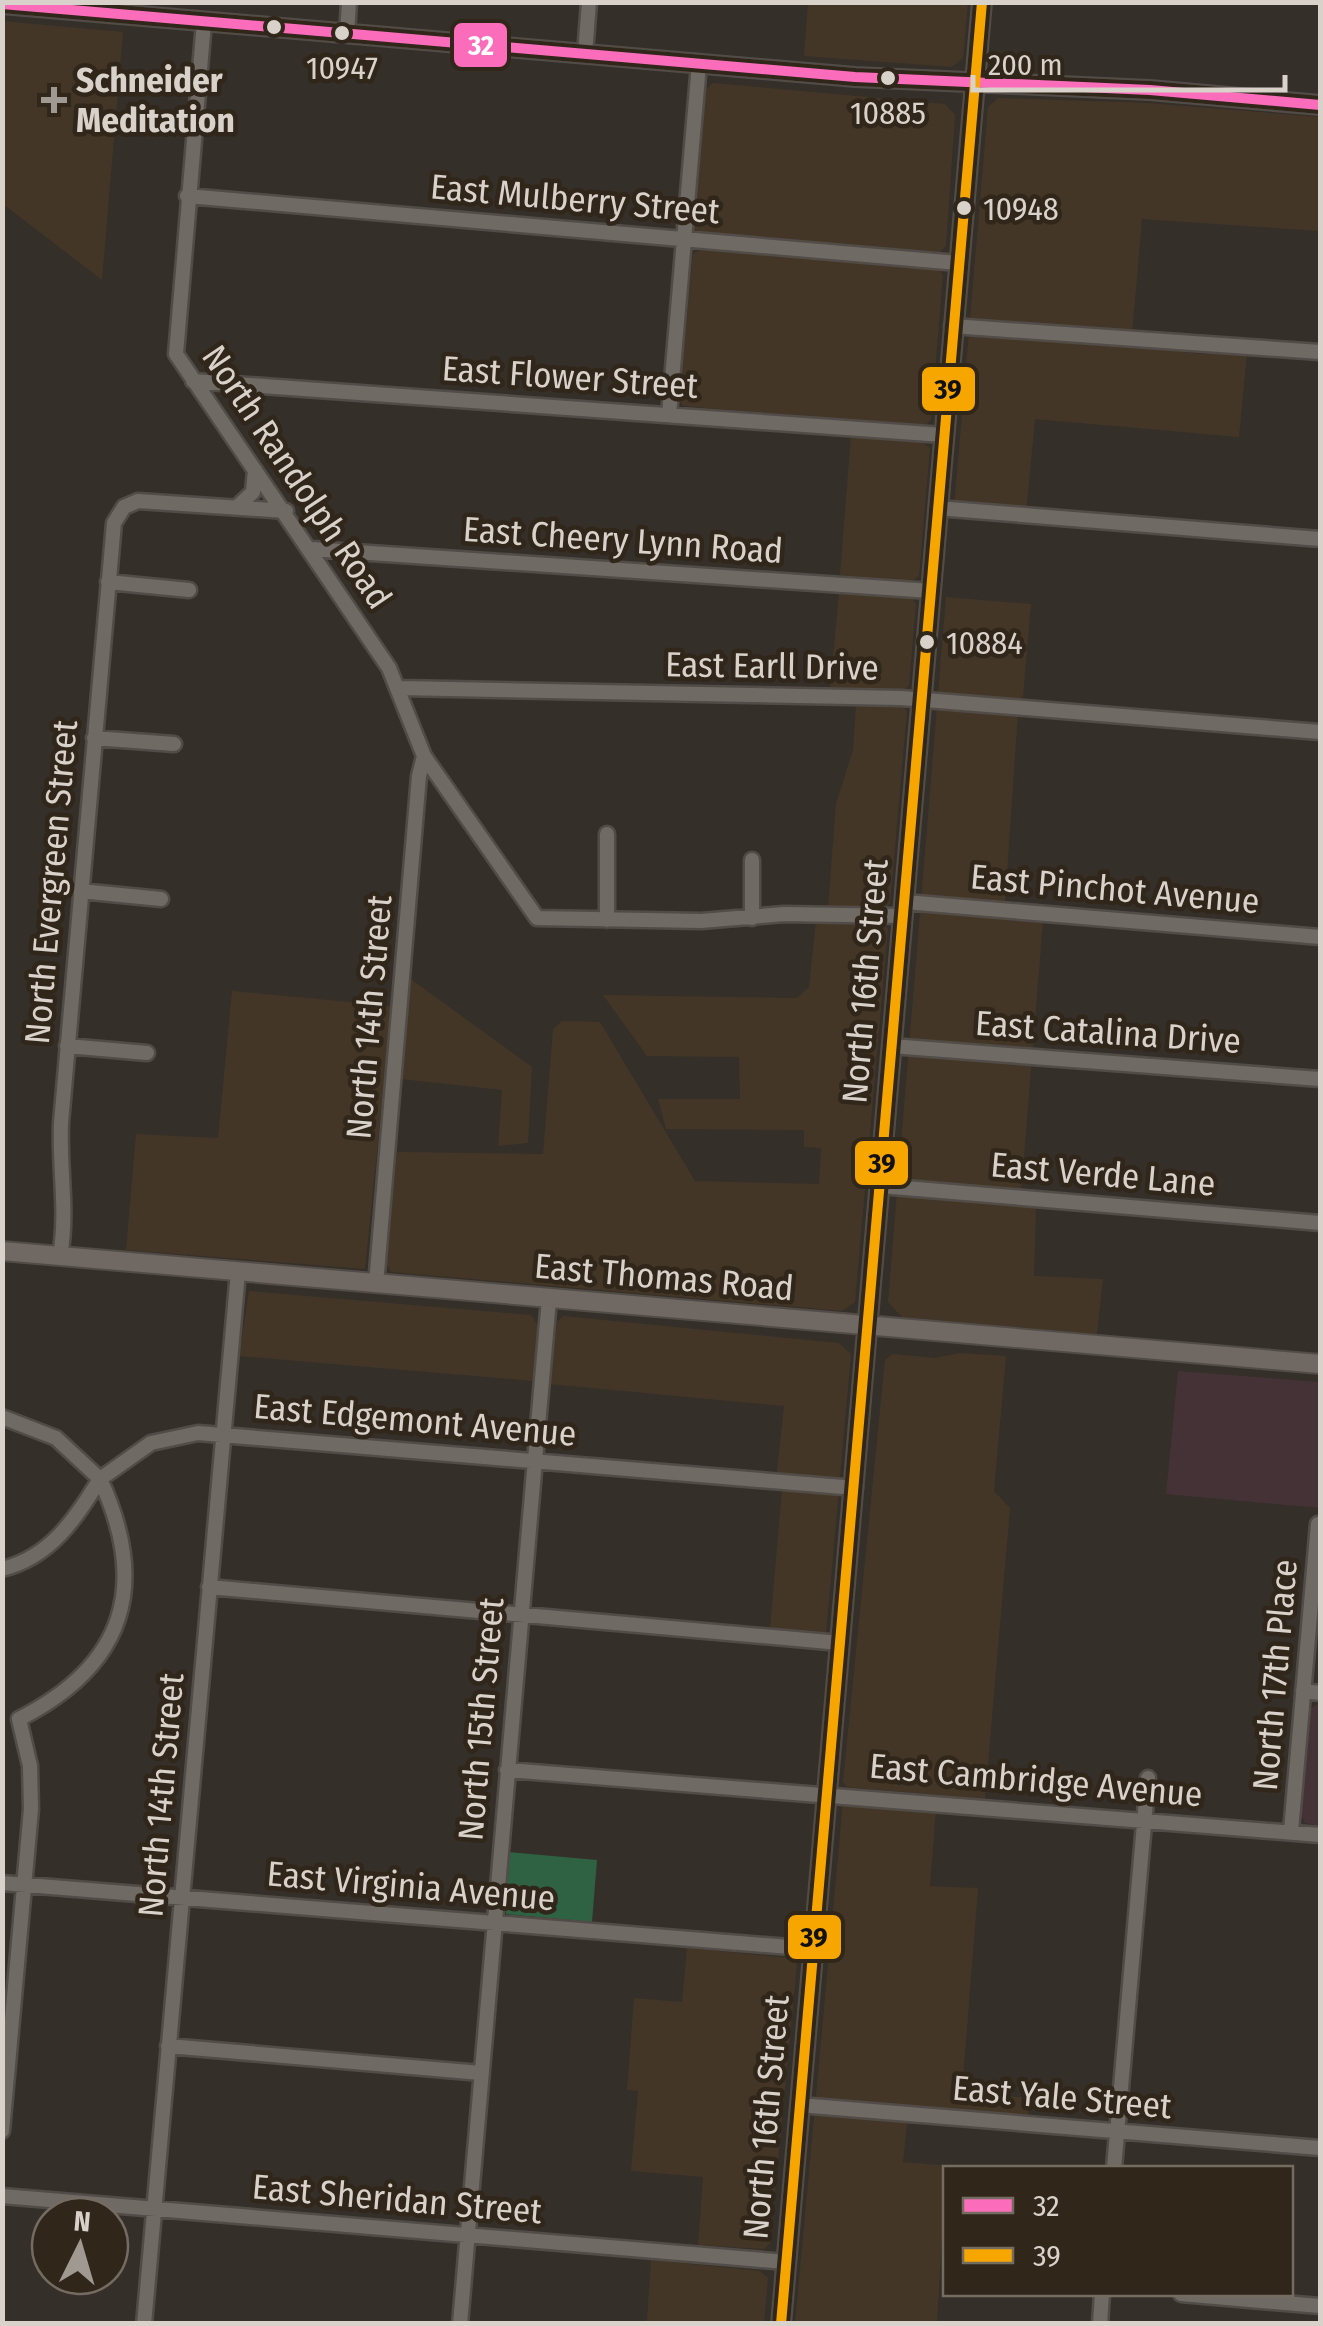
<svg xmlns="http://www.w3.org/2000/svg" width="1323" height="2326" font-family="'Fira Sans Condensed',sans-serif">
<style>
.built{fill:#443626}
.medical{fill:#453237}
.green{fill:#2f6143}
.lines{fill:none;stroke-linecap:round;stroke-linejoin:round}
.minor-casing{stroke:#514c47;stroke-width:19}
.major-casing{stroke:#514c47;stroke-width:22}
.minor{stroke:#706a65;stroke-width:14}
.major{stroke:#706862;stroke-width:18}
.bus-1-casing{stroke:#30261a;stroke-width:18}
.bus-2-casing{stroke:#30261a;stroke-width:18}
.bus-1{stroke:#fb6dba;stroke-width:10}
.bus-2{stroke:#f7a600;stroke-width:10}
.bus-dot{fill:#d9d2cb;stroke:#30261a;stroke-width:4}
.poi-dot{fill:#a09992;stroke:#30261a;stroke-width:4}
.labels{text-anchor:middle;stroke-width:9;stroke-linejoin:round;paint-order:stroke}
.bus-label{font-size:32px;fill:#d9d2cb;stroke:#30261a}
.poi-label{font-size:35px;font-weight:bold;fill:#d9d2cb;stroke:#30261a;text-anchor:start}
.street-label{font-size:35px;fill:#d9d2cb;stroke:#30261a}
.line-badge{stroke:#30261a;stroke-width:4}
.badge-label{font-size:28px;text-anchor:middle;font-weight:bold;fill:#fff}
.pale-badge-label{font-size:28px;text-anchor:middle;font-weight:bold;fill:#111}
</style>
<rect width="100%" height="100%" fill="#352f29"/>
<path class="built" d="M808 3H968L963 58 952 67 804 56Z
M2 21 123 32 102 280 3 204Z
M713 83 945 104 955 115 946 246 938 254 696 233 692 227 706 89Z
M998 98 1147 103 1320 117V231L1142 219 1131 346 1201 354 1247 353 1239 437 1035 419 1026 514 954 508 988 107Z
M700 250 939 269 943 275 931 420 924 426 683 406 679 400 693 254Z
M851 435 922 442 930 448 919 576 912 581 840 575Z
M839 593 912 598 916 604 909 686 903 690 830 689Z
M946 597 1031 604 1023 697 1019 698 1004 917 1043 921 1020 1206 1036 1208 1034 1276 1103 1279 1097 1334 902 1317 888 1302Z
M856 705 903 706 907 711 890 904 886 907H828L836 804 853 750Z
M816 921 883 923 888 929 855 1302 842 1311 391 1272 386 1264 397 1152 543 1154 553 1029 562 1021 600 1022 695 1181 819 1184 821 1148 804 1147V1130L666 1129 658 1099H740L739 1057 647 1056 603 995 797 998 809 987Z
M408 977 532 1067 528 1143 498 1146 502 1090 401 1079Z
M232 991 392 1006 365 1269 126 1250 136 1134 218 1138Z
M249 1291 531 1315 538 1326 533 1381 239 1356Z
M563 1316 839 1343 851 1354 826 1634 770 1629 782 1489 777 1471 784 1406 549 1384 557 1322Z
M960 1353 1006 1356 994 1491 1010 1508 985 1799 847 1787 843 1782 885 1360 893 1354 935 1358Z
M843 1802 936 1809 930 1886 978 1888 962 2092 1030 2098 1028 2116 909 2106 903 2162 952 2166 946 2168 937 2323 795 2324Z
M687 1948 791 1958 797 1964 770 2243 764 2249 698 2245 703 2177 631 2171 638 2091 627 2090 634 1998 682 2002Z
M651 2260 760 2271 768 2278 764 2323H639L647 2321Z"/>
<path class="medical" d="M1178 1371 1320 1382V1508L1166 1494Z
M1320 1702V1826L1305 1823 1300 1813 1310 1709Z"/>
<path class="green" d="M507 1852 597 1860 592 1922 506 1914Z"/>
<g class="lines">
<defs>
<path id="minor" d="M204 22 176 354 389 668 424 756 537 918 701 921 784 914 904 916
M347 34 349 2
M585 54 589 2
M187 196 958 263
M952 326 1320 352
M193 381 943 435
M669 415 699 64
M237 507 253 492 255 470
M937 508 1320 539
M311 549 931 591
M108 582 189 590
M401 688 901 698 1320 732
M94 738 174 744
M80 891 161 899
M905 902 1320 937
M752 918V860
M607 920V834
M67 1046 147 1053
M891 1046 1320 1079
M881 1186 1320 1223
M60 1256C68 1211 59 1169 61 1123L114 523 124 507 138 501 286 511
M376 1284 419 776 424 756
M2 1417 56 1438 100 1479 151 1443 198 1433 855 1488
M2 1569C51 1557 75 1519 100 1479
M209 1587 840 1643
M1303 1691 1320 1693
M507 1770 1320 1835
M1291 1831 1318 1524
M2 1883 814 1949
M168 2046 481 2073
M799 2105 1320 2148
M2 2131 31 1809 30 1766 19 1719C126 1665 149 1585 100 1479
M1114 2168 1148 1778
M2 2196 786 2262
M1181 2294 1320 2306
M144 2324 238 1272
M460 2324 549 1299
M1100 2324 1102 2294"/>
<path id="major" d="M2 4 855 77 1150 90 1320 105
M2 1251 1320 1364
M781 2324 982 2"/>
</defs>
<use href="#minor" class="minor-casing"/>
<use href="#major" class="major-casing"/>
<use href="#minor" class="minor"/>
<use href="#major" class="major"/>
<defs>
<path id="bus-1" d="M2 4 855 77 1150 90 1320 105"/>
<path id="bus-2" d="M781 2324 982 2"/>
</defs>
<use href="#bus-1" class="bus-1-casing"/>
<use href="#bus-2" class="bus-2-casing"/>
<use href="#bus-1" class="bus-1"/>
<use href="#bus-2" class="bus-2"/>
</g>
<g class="bus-dot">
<circle cx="274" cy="27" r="9"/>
<circle cx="342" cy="33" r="9"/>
<circle cx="888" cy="78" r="9"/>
<circle cx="964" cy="208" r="9"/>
<circle cx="927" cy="642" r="9"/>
</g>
<path class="poi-dot" d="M49 85h10v10h10v10h-10v10h-10v-10h-10v-10h10z"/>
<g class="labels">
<g class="bus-label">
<text x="342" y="79">10947</text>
<text x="888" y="124">10885</text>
<text x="983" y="220" text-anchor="start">10948</text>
<text x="946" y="654" text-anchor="start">10884</text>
</g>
<g class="poi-label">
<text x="76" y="92">Schneider<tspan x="76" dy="40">Meditation</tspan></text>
</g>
<g class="street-label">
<text transform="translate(575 199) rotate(5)" y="12">East Mulberry Street</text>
<text transform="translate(570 377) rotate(4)" y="12">East Flower Street</text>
<text transform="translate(297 477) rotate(56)" y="12">North Randolph Road</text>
<text transform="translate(623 540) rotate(4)" y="12">East Cheery Lynn Road</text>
<text transform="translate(772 666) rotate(1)" y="12">East Earll Drive</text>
<text transform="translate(51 882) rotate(-85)" y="12">North Evergreen Street</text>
<text transform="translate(1115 889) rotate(5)" y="12">East Pinchot Avenue</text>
<text transform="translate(865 981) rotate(-85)" y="12">North 16th Street</text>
<text transform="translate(369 1017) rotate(-85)" y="12">North 14th Street</text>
<text transform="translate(1108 1032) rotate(4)" y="12">East Catalina Drive</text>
<text transform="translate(1103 1174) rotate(5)" y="12">East Verde Lane</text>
<text transform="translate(664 1277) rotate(5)" y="12">East Thomas Road</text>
<text transform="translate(415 1420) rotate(5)" y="12">East Edgemont Avenue</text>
<text transform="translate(1275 1675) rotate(-85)" y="12">North 17th Place</text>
<text transform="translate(481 1719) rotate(-85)" y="12">North 15th Street</text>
<text transform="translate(1036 1780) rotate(5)" y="12">East Cambridge Avenue</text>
<text transform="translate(161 1795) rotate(-85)" y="12">North 14th Street</text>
<text transform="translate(411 1886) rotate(5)" y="12">East Virginia Avenue</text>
<text transform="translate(1062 2097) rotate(5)" y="12">East Yale Street</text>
<text transform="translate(766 2117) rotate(-85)" y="12">North 16th Street</text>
<text transform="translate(397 2199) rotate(5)" y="12">East Sheridan Street</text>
</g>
</g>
<g class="line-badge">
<rect x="452" y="21" width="57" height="48" rx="10" fill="#fb6dba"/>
<rect x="920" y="365" width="57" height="48" rx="10" fill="#f7a600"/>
<rect x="853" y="1139" width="57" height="48" rx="10" fill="#f7a600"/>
<rect x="786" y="1913" width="57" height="48" rx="10" fill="#f7a600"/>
</g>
<g class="badge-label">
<text x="481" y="55">32</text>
</g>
<g class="pale-badge-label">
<text x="948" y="399">39</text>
<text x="882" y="1173">39</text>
<text x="814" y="1947">39</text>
</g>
<rect width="1323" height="2326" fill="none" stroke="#d9d2cb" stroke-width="10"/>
<rect x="943" y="2166" width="350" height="130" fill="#30261a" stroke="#746b61" stroke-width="2.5"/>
<rect x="963" y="2198" width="50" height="15" fill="#fb6dba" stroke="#746b61" stroke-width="2.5"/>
<text x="1033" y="2216" font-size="30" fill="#d9d2cb">32</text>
<rect x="963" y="2248" width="50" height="15" fill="#f7a600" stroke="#746b61" stroke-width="2.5"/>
<text x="1033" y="2266" font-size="30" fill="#d9d2cb">39</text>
<g transform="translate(80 2246) rotate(5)"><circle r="48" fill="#30261a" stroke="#746b61" stroke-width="2.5"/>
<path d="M0-8L18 38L0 25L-18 38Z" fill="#a09992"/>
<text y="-15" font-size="28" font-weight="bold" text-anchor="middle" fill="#d9d2cb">N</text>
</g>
<path d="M973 75v15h312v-15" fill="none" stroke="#d9d2cb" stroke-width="5"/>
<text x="988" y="75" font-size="30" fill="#d9d2cb" stroke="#30261a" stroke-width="8" paint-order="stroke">200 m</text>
</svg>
